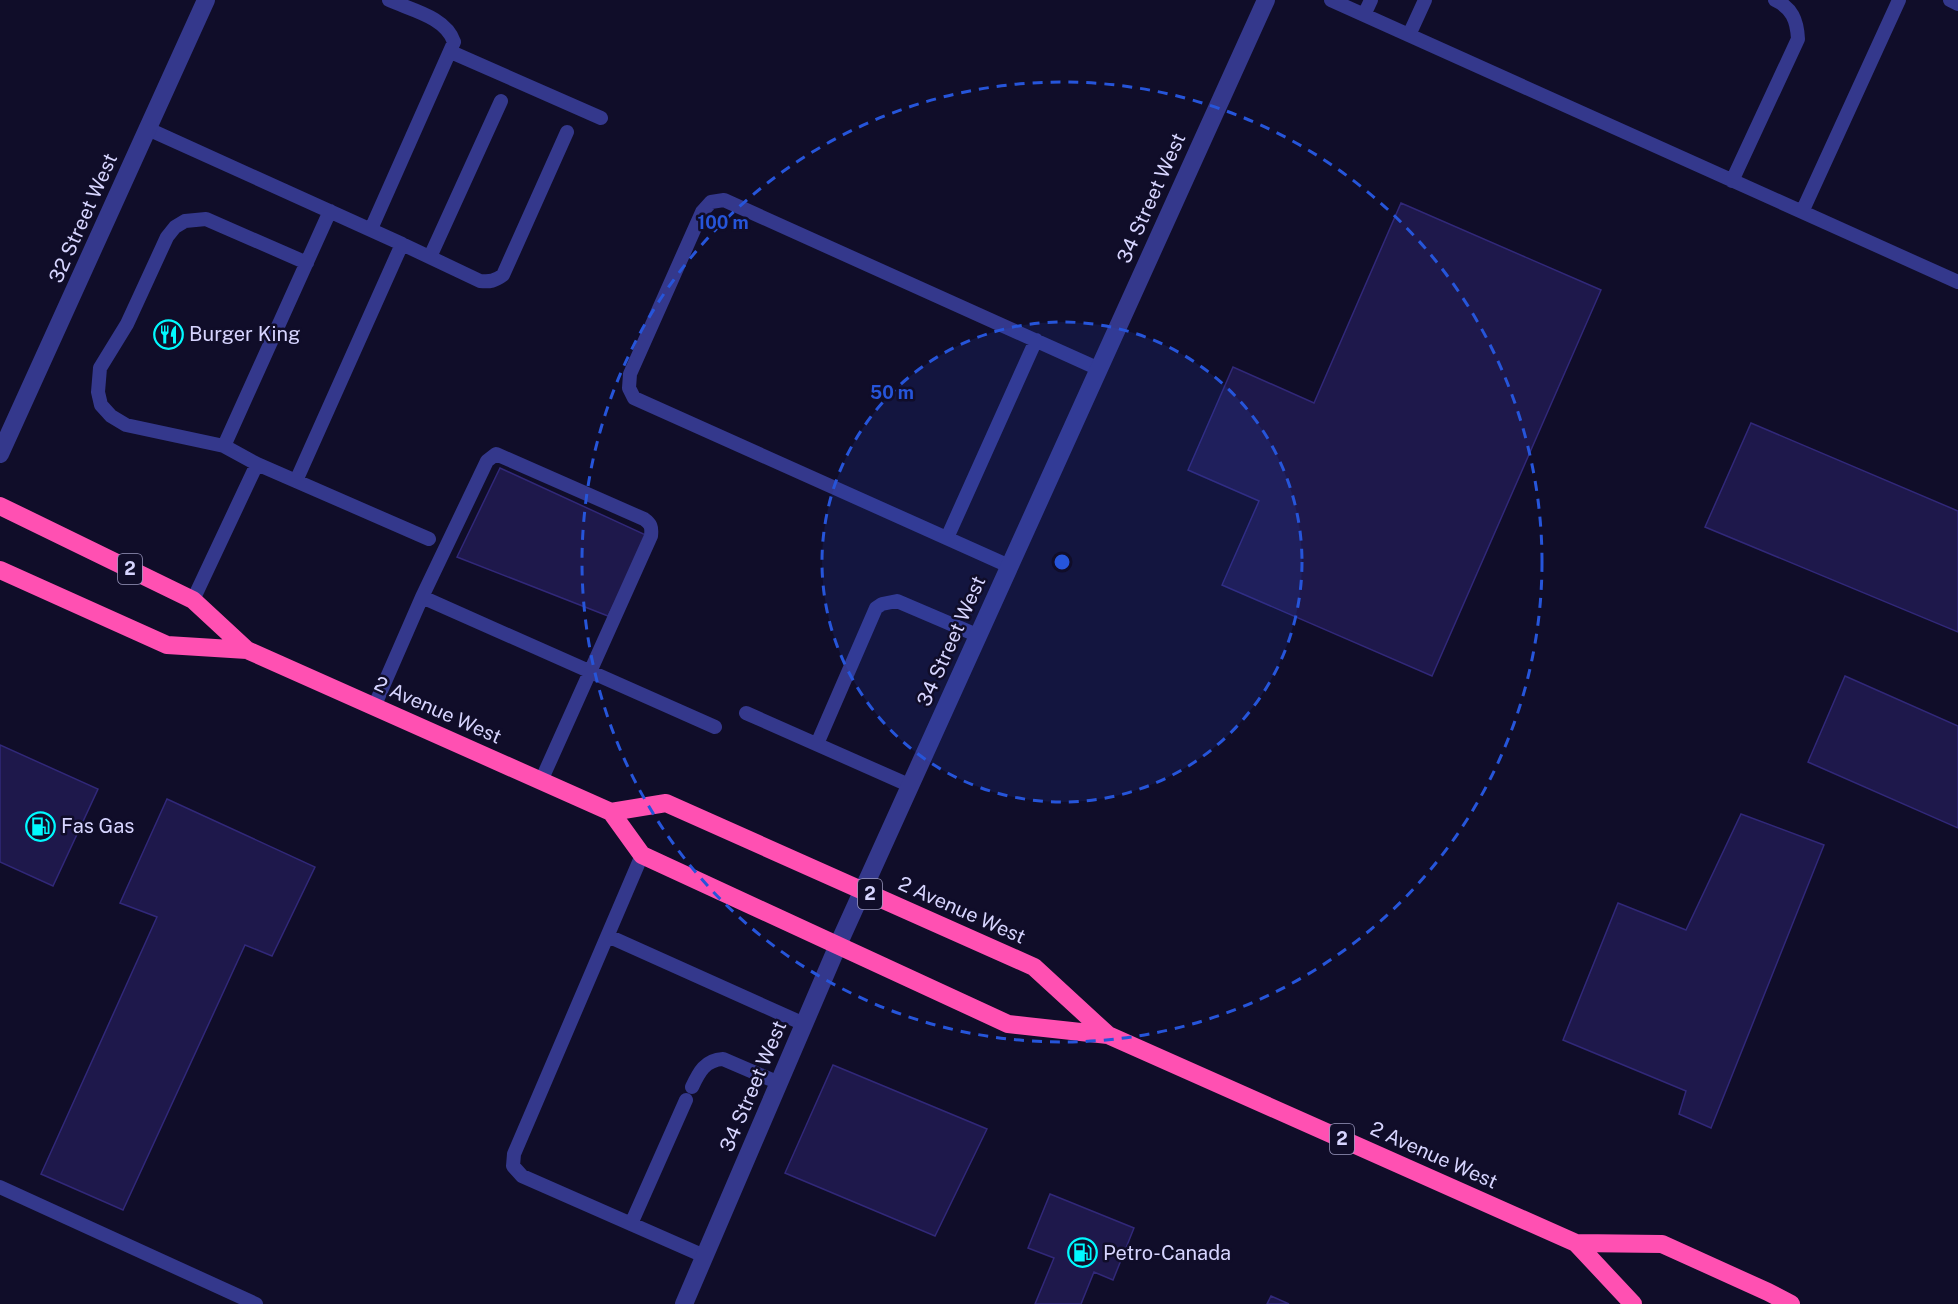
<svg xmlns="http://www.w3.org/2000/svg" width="1958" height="1304" font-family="'Public Sans',sans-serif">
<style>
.building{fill:#1e184b;stroke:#312879;stroke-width:1.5}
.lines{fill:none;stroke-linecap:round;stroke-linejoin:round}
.lane{stroke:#34388c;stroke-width:14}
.street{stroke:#34388c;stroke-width:18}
.highway{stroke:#ff50b2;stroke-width:18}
.ring{fill:none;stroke:#2655da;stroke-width:3;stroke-dasharray:10 8}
.labels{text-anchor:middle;stroke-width:5;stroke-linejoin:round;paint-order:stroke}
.shield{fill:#100d29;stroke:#9b99bf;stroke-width:1.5}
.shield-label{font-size:18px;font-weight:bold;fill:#d7d5ff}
.street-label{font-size:20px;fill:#d7d5ff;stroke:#100d29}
.poi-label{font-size:20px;fill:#d7d5ff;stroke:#100d29;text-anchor:start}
.centre{fill:#2655da;stroke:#100d29;stroke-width:3}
.ring-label{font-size:18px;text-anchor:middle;font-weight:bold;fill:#2655da;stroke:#100d29;stroke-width:5;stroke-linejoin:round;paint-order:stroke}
</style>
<rect width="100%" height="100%" fill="#100d29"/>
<path class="building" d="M1401 203 1601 290 1432 676 1222 585 1259 501 1188 470 1233 367 1314 403Z
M1751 423 1958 511V632L1705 527Z
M500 468 648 536 608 616 457 557Z
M1845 676 1958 726V828L1808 762Z
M0 745 98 789 53 886 0 862Z
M167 799 315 867 272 956 245 945 123 1210 41 1174 157 917 120 903Z
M1741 814 1824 845 1711 1128 1679 1114 1686 1091 1563 1040 1618 903 1686 930Z
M833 1065 987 1129 935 1236 785 1173Z
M1050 1194 1134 1228 1113 1280 1094 1272 1081 1304H1035L1054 1258 1028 1248Z
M1271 1296 1289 1304H1267Z"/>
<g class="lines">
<path class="lane" d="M1331 0 1958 282
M1950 0 1958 4
M1364 15 1371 0
M1409 35 1425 0
M451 52 601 118
M148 129 402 244 296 481
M1732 181 1798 39C1797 20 1792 8 1775 0
M1802 212 1899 0
M371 229 454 42C446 17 411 10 389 0
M402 244 480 281C490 282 495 281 503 275L567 132
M430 257 501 101
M224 446 126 425 111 416 101 405 98 392 100 368 127 324 167 237 175 227 185 221 206 219 307 263
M257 464 224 446 330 211
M947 538 1036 340
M1009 566 634 398 629 388 630 374 702 212 711 202 724 200 1099 369
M422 597 487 461 496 454 644 519C651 524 652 527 651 536L541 781
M193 600 257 464 429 539
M374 707 422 597 715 727
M746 713 911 786
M817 744 876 608 882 604 897 601 979 636
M642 855 514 1154 513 1166 522 1176 704 1256
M608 936 804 1024
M692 1087C699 1072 705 1060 723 1059L779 1083
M0 1187 256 1304
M631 1224 686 1100"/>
<path class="street" d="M0 454 206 0
M684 1304 838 945 1266 0"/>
<path class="highway" d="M0 506 193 600 247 650 611 812 642 855 1008 1024 1108 1035 1576 1243 1633 1304
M0 570 167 645 247 650
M611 812 666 803 1034 967 1108 1035
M1576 1243 1662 1244 1768 1292 1791 1304"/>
</g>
<circle cx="1062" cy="562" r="240" fill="#2655da" fill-opacity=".12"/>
<g class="ring">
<circle cx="1062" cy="562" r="240"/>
<circle cx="1062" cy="562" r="480"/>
</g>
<defs>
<symbol id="restaurant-ring" viewBox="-11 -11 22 22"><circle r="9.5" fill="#100d29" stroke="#01faff" stroke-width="1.5"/><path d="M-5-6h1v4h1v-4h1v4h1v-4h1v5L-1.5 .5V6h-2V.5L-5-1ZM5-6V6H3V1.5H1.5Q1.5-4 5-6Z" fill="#01faff"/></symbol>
<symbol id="fuel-ring" viewBox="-11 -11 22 22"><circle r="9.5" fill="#100d29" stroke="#01faff" stroke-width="1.5"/><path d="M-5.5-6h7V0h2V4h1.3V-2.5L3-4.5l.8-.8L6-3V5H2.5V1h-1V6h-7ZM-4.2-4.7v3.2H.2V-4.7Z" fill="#01faff"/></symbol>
</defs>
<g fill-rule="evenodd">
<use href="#restaurant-ring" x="152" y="318" width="33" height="33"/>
<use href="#fuel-ring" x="24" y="810" width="33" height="33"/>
<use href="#fuel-ring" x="1066" y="1236" width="33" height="33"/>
</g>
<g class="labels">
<g class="shield">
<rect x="118" y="554" width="24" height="30" rx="4.5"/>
<rect x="858" y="879" width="24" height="30" rx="4.5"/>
<rect x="1330" y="1124" width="24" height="30" rx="4.5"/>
</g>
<g class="shield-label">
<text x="130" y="575">2</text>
<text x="870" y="900">2</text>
<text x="1342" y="1145">2</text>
</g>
<g class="street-label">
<text transform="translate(1151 198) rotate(-66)" y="7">34 Street West</text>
<text transform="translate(83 218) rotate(-66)" y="7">32 Street West</text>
<text transform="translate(951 641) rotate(-66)" y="7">34 Street West</text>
<text transform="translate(438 710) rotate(24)" y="7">2 Avenue West</text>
<text transform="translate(962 910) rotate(24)" y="7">2 Avenue West</text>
<text transform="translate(753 1086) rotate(-67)" y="7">34 Street West</text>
<text transform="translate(1434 1155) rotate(24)" y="7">2 Avenue West</text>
</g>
<g class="poi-label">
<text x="189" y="341">Burger King</text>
<text x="61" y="833">Fas Gas</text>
<text x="1103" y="1260">Petro-Canada</text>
</g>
</g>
<circle cx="1062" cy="562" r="9" class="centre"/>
<g class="ring-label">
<text x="723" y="229">100 m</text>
<text x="892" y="399">50 m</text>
</g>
</svg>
